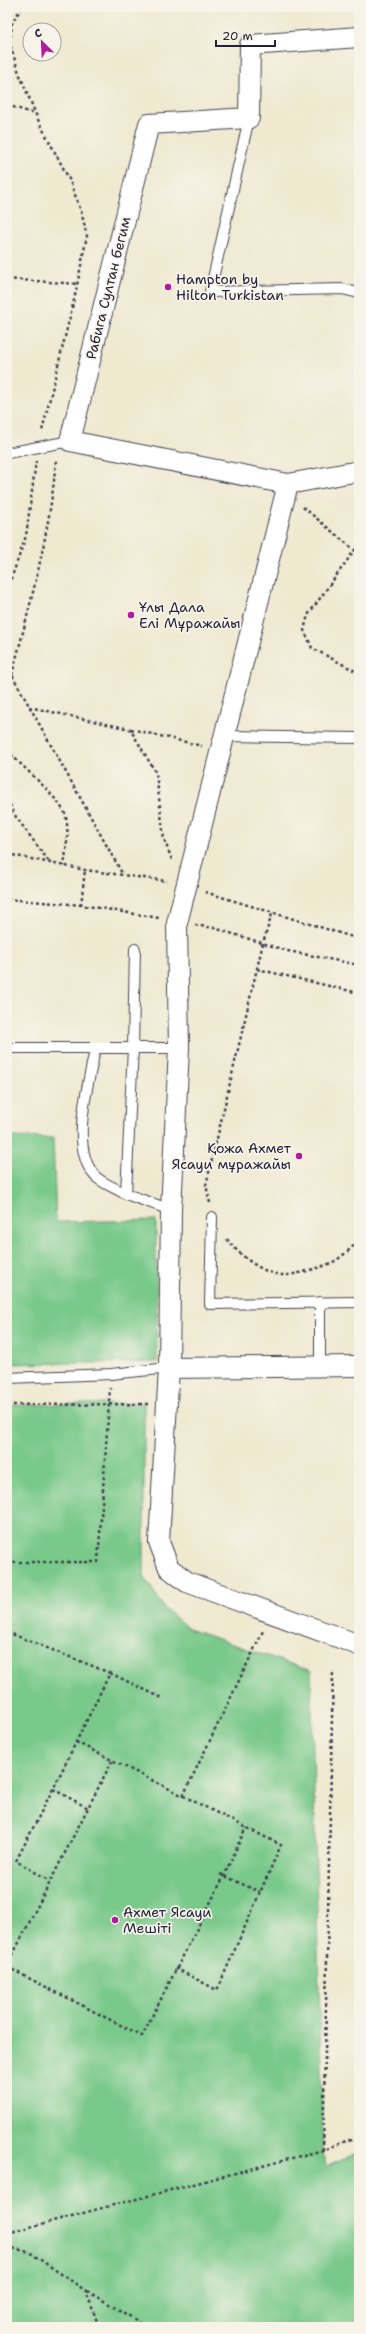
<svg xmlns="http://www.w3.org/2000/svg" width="366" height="2334" font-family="'Shantell Sans',sans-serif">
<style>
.green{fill:#79c98a;stroke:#4e7662}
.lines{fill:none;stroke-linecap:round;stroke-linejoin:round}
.lane-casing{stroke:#414051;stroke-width:12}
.street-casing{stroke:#414051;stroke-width:22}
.path{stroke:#414051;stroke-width:2.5;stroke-dasharray:3 3;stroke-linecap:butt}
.lane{stroke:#fff;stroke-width:10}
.street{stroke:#fff;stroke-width:20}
.poi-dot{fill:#b5179e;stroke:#f7f3e8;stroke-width:1.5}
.labels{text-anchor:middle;stroke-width:3.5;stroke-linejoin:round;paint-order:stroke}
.poi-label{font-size:14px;fill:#22223b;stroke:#f7f3e8;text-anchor:start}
.street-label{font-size:14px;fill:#22223b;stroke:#f7f3e8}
</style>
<rect width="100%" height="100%" fill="#f7f3e8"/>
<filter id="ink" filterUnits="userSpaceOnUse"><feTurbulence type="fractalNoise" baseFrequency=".025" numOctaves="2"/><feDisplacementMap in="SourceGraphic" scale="8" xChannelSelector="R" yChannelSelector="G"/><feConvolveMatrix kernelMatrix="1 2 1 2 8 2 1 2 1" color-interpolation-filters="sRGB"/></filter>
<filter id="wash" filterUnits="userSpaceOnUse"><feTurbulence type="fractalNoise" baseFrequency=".012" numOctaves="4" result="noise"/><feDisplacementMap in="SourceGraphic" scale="16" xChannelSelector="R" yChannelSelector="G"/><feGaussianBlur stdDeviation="0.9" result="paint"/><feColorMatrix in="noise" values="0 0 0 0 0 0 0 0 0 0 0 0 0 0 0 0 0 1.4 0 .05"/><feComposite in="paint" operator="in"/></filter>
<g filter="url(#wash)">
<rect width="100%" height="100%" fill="#efe9d0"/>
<path class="green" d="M7 1105 8 1137 53 1138 56 1222 156 1220 157 1362 7 1364Z
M144 1403V1576L164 1608 189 1629 311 1671 323 2150 325 2167 359 2153V2327H7V1405Z"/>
</g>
<g filter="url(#ink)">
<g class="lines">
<defs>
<path id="lane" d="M249 118 210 292 342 289 359 293
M7 453 70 441
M223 736 359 738
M135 949 133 1048 126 1194 171 1210
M7 1048H179
M95 1049C89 1084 68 1149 96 1177 104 1184 117 1189 126 1194
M212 1217 210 1304 359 1302
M320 1302V1367
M7 1378 111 1374 169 1368"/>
<path id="street" d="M359 37 250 45 249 118 149 124 70 441 288 484 359 471
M288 484 177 923 179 1048 171 1210 169 1368 359 1366
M169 1368 159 1542 169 1568 187 1582 359 1645"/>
</defs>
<use href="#lane" class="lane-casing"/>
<use href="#street" class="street-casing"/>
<path class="path" d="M22 7 12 23 10 44 19 73 39 122 69 179 81 211 87 236 74 300 42 431
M7 105 35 114
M7 279 78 284
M303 507 359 554
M359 544 308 615 304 630 312 648 359 673
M7 591 26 536 36 461
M7 673 12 675 123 875
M12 675C30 604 50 534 56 460H55
M29 707 130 729 156 773 164 839 172 860
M131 729 202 746
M7 750C21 766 58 796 65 814 70 830 66 850 64 866
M7 799 16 817 50 863
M7 854 85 870 167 881
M205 892 359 939
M7 899 81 905 159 918
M81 905 85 870
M195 925 214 928 288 951 359 965
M257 969 359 993
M210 1203 206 1185 263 943 272 914
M227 1239C239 1255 261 1273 282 1275 293 1276 323 1267 333 1262 342 1257 351 1248 359 1241
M7 1405 148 1404
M7 1562H98L110 1388
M7 1632 110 1673 53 1789 16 1861 50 1881
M110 1673 164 1699
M76 1742 281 1845 217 1990 173 1967
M53 1789 88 1808
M183 1796 263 1631
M220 1874 260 1892
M7 1966 112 1761
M7 1967 142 2036 224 1876 246 1827
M323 2150 333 1670
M7 2233 323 2150 359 2136
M7 2247 29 2252 86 2291 99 2327
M87 2291 136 2320 143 2327"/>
<use href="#lane" class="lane"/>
<use href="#street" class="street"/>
</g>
</g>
<g class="poi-dot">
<circle cx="168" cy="287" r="4"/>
<circle cx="131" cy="615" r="4"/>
<circle cx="299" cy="1156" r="4"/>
<circle cx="115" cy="1920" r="4"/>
</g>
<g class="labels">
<g class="poi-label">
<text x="176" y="284">Hampton by<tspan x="176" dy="16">Hilton Turkistan</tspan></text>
<text x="139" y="612">Ұлы Дала<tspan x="139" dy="16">Елі Мұражайы</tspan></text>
<text x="291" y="1153" text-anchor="end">Қожа Ахмет<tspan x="291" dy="16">Ясауи мұражайы</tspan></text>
<text x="123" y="1917">Ахмет Ясауи<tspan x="123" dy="16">Мешіті</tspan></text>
</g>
<g class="street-label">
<text transform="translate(108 288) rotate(-76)" y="5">Рабига Султан бегим</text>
</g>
</g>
<rect width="366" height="2334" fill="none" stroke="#f7f3e8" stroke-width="24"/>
<g transform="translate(42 42) rotate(336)"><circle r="19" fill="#f7f3e8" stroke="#a29fa3"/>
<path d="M0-3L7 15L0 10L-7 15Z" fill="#b5179e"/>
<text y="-6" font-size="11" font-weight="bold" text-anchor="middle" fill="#22223b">С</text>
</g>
<path d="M216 40v6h59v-6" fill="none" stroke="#22223b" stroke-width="2"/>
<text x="222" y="40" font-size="12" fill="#22223b" stroke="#f7f3e8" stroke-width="3" paint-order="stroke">20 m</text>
</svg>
